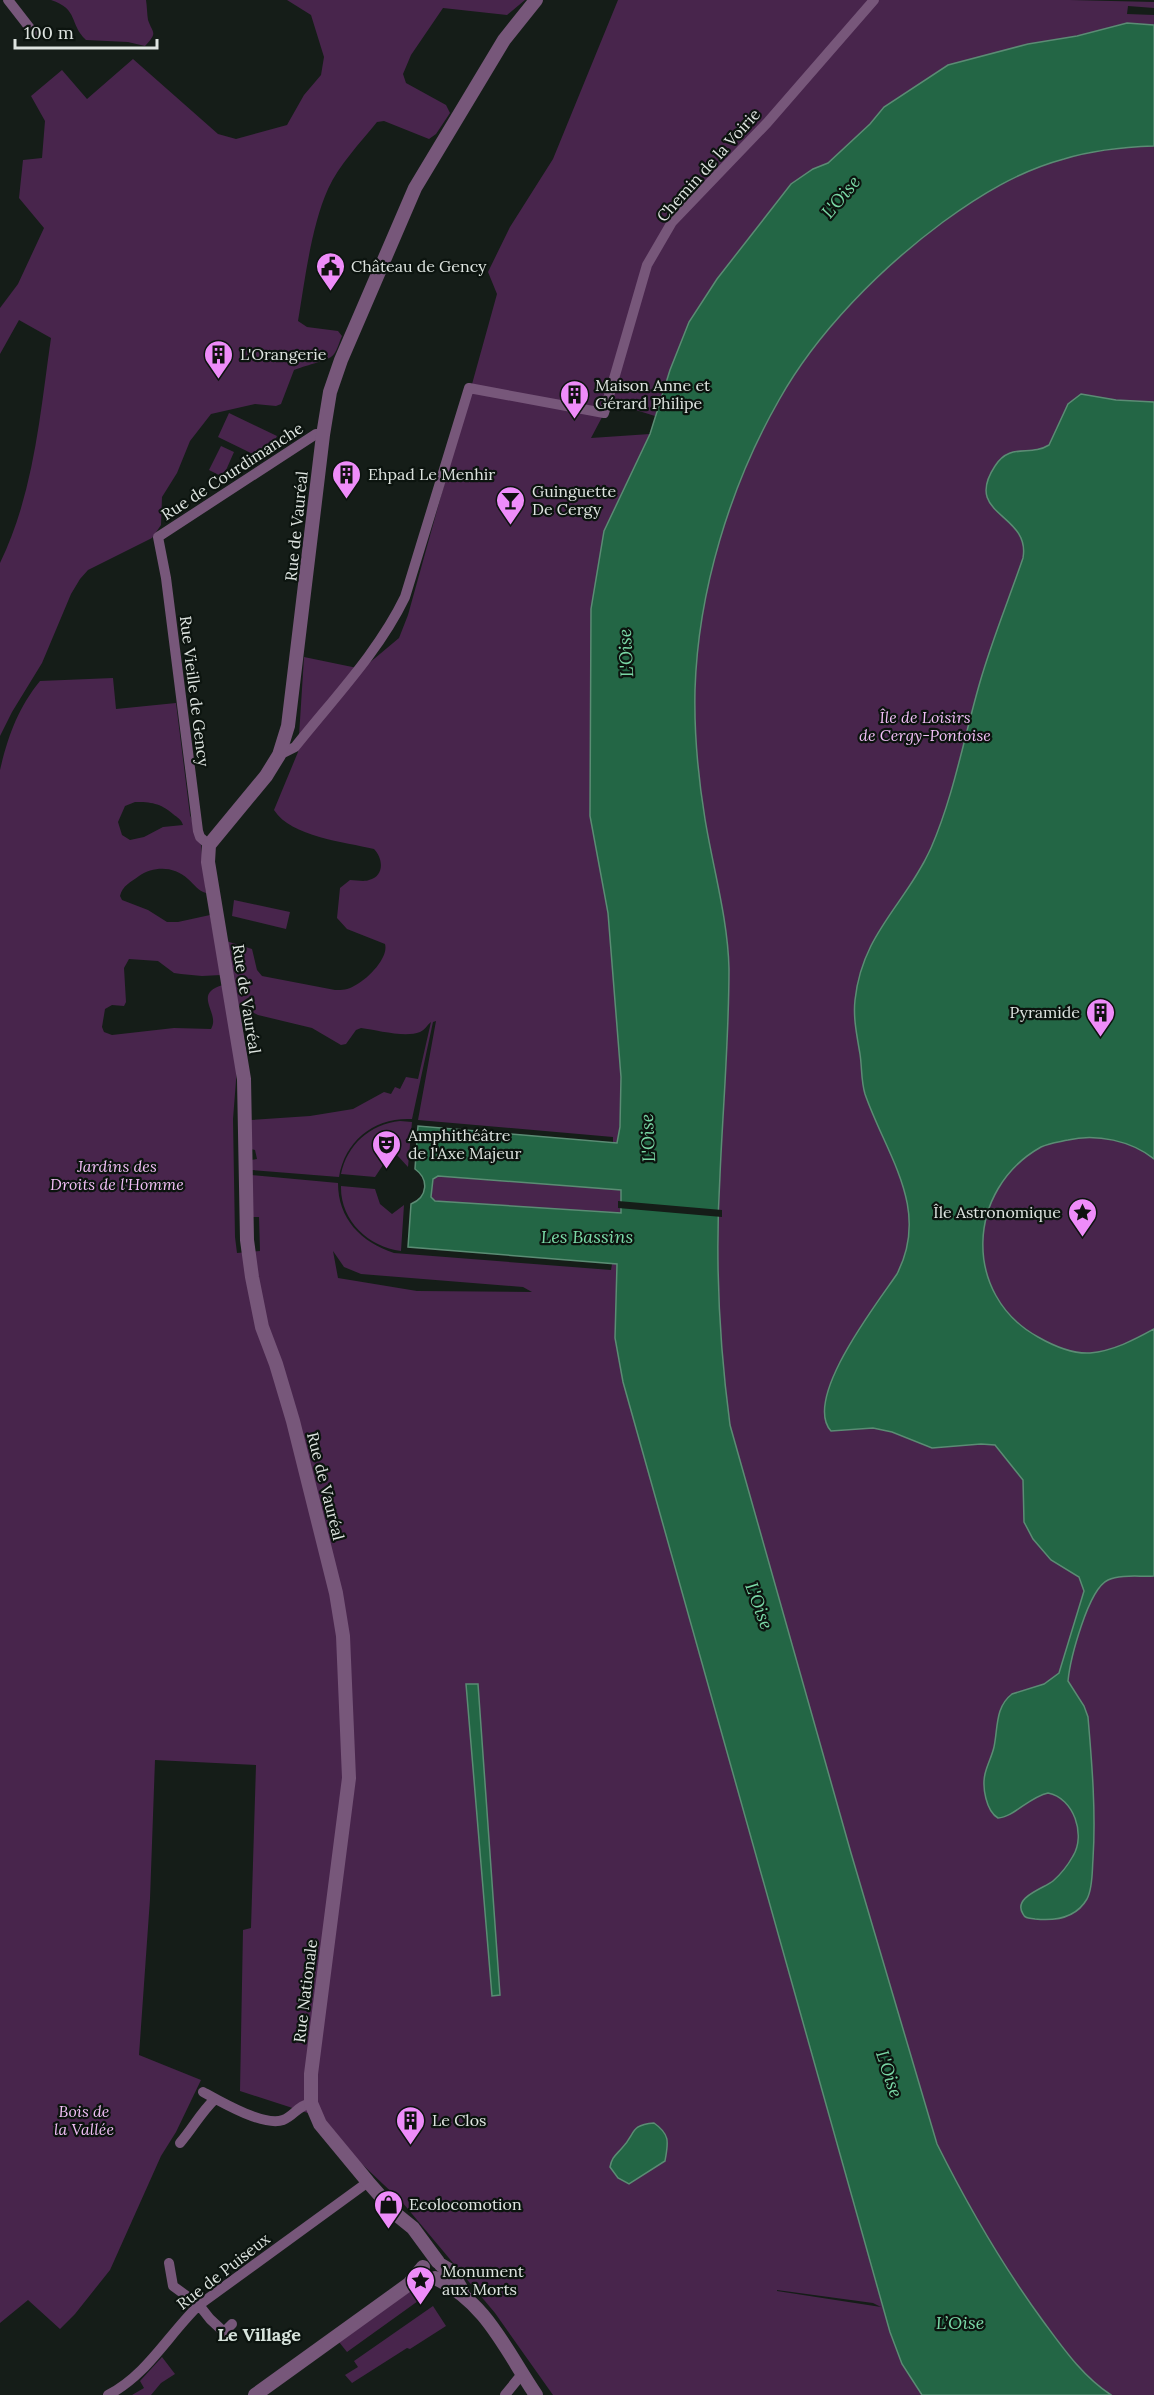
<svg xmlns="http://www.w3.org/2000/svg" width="1154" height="2395" font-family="Lora,serif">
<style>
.green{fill:#48254c;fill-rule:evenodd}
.water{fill:#236645;stroke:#5b8c74;stroke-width:1.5;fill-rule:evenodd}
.pier{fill:#151d18}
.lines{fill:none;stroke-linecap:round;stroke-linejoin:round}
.minor{stroke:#77577a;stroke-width:10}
.tertiary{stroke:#77577a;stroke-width:14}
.labels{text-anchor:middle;stroke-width:4.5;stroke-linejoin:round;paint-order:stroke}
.street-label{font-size:16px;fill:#dee4e0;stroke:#0c140f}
.poi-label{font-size:16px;fill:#dee4e0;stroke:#0c140f;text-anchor:start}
.park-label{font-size:16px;font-style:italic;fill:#f2bff7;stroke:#0c140f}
.water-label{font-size:18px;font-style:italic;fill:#7bd9a7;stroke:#0c140f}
.neighbourhood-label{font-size:18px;font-weight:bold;fill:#d7e3dc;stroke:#0c140f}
</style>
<rect width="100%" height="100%" fill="#151d18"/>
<path class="green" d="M51 0H146C147 6 147 14 148 20 153 34 158 32 145 46L128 42 86 40C69 24 79 9 51 0Z
M287 0H525L507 15 443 8 411 55 403 74 406 83 446 105 450 113 436 134 429 139 384 121 377 122C360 143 339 165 328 189 311 227 305 280 298 321L307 327 338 331 342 336C339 342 337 353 331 357 325 361 304 366 294 370L281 404 276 406 255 404 211 414 190 441 177 473 162 497 161 525 152 538 88 570 80 579 71 594 42 663 12 712 0 736V563C34 493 40 414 51 338L19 320 0 354V308L18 284 44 228 19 198 23 160 42 158 45 121 31 96 62 70 87 99 133 59 218 134 236 139 287 125 304 95 321 75 324 57 311 15Z
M618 0H1070L1154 2V8L1128 6 1127 14 1154 15V25L1127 23 1077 36 1028 44 948 65 884 107 870 124 828 163 813 169 689 323 670 370 655 416 610 402 591 438 650 434 604 531 590 816 608 913 621 1077 620 1127 617 1143H613V1137L418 1120 436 1021 433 1022 412 1119C375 1117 345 1140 339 1177L252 1170 251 1160 257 1159 255 1150 251 1149V1120L310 1116 353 1109 384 1092 391 1094 395 1087 400 1089 406 1077 418 1079 431 1022C427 1025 425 1030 420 1032 405 1038 377 1030 361 1028L356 1030 346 1044 341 1045 312 1028 258 1015 236 1004 226 941 252 949 257 970 262 976 335 990C342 990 348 990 354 986 367 980 389 958 385 944L347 929 337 918 340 888 350 880C356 880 364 882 369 880 385 876 383 858 374 849 345 842 291 837 274 810L298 752 304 657 362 669 399 638 408 615 497 294 488 272 510 227 553 159Z
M1154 146V2395H1111C1082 2376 1063 2348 1043 2321 1002 2265 968 2206 937 2144L851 1853 730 1425C719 1342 715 1258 720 1175 723 1106 729 1038 729 969 728 919 713 868 705 819 698 776 694 733 695 690 698 590 730 487 779 400 817 332 881 268 943 222 980 195 1019 171 1064 159 1093 150 1123 147 1154 146Z
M229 413 277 436 265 460 218 437Z
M221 446 234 452 223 477 209 470Z
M113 678 116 709 176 703 190 815 201 845 206 893C198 891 195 885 188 879 174 866 154 866 139 876 131 882 122 886 120 896L122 900 148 910 167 922H178L210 915 221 975 202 976 181 974 174 973 158 961 129 959 124 968 126 1002 124 1006 112 1005 105 1009 102 1027 104 1032 112 1035 174 1028 211 1029C221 1013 191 994 223 985L237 1068 233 1119 235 1237 237 1253 260 1251 259 1217H253L251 1175 338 1183C338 1219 361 1242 394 1253L611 1270 612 1264H617L615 1338 623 1382 883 2308 902 2364 922 2395H553L495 2313 402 2202 308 2113 240 2091 243 1930 251 1928 256 1765 155 1760 150 1899 139 2055 201 2080 176 2132 161 2156 110 2270 75 2314 60 2329 28 2300 0 2323V770C8 736 18 708 40 681ZM135 802C151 802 160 803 173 814 178 818 181 819 183 825L163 827 144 837 130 840 122 835 118 822 125 806ZM333 1251 344 1267 361 1274 523 1287 532 1292 417 1291 338 1278ZM777 2290 873 2303 881 2307 777 2291Z
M234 900 290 912 286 929 232 916Z
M400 1121 412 1122 408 1167 397 1155 385 1162 375 1177 341 1174C347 1145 370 1124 400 1121Z
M438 1176 621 1190V1214L435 1201 431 1197 433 1179Z
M341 1186 375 1189 380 1204 392 1214 404 1205 401 1251C368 1247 340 1220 341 1186Z
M416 2287 425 2296 347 2352 339 2342Z
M433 2306 446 2326 410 2349 407 2348 352 2383 345 2375 358 2367 354 2361Z
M162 2357 175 2374 161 2383 151 2395H132L144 2388 140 2381Z"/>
<path class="water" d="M1127 23 1154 25V146C1123 147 1093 150 1064 159 1019 171 980 195 943 222 881 268 817 332 779 400 730 486 698 591 695 690 694 733 698 776 705 819 713 868 728 919 729 969 729 1038 723 1106 720 1175 715 1258 719 1342 730 1425L851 1853 937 2144C968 2206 1002 2265 1043 2321 1063 2348 1082 2376 1111 2395H922L902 2364 890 2332 623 1382 615 1338 617 1264 408 1247 411 1204C428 1197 429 1179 415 1169L418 1126 617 1143 620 1127 621 1077 608 913 590 816 591 609 604 531 650 434 670 370 689 322 717 279 791 184 813 169 828 163 870 124 884 107 948 65 1028 44 1077 36ZM438 1176 621 1190V1213L435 1201 431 1197 433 1179Z
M1081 394 1116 400 1154 402V1159C1132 1141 1096 1133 1068 1140 1059 1142 1049 1143 1041 1147 966 1189 962 1295 1038 1337 1052 1345 1073 1354 1090 1353 1113 1351 1134 1340 1154 1329V1576C1140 1577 1121 1574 1108 1580 1088 1589 1070 1660 1068 1681L1084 1706 1088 1717C1092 1764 1096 1812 1093 1859 1092 1871 1093 1888 1087 1899 1076 1918 1054 1921 1035 1919 1030 1918 1025 1919 1023 1914 1012 1897 1045 1888 1053 1881 1061 1874 1068 1865 1073 1856 1086 1835 1074 1798 1048 1793 1029 1797 1014 1817 998 1818 986 1811 982 1787 985 1774 987 1765 992 1756 994 1747 998 1728 995 1707 1012 1694L1044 1684 1059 1673 1084 1591 1079 1577 1051 1560 1033 1539 1024 1522 1023 1480 995 1445 981 1444 932 1448 892 1432 873 1428 831 1431C802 1399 878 1302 897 1274 931 1208 886 1155 865 1094 861 1081 862 1067 860 1054 857 1036 853 1018 855 1000 862 933 906 904 931 848 954 795 964 737 980 682 992 640 1009 599 1023 558 1031 513 962 516 995 466 1010 442 1030 457 1049 445L1068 404Z
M466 1684H478L500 1995 492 1996Z
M654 2123C671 2135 668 2143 665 2161L629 2184 618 2178 610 2167C612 2157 615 2156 622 2148 636 2134 629 2125 654 2123Z"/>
<path class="pier" d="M618 1201 722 1210V1217L618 1208Z"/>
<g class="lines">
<path class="minor" d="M8 0 36 36
M279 755 295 747C333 699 378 653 405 597L469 388 604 413 647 265 672 222 767 123 874 0
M209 845 200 837 198 831 166 578 158 537 316 434 323 435
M203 2092C221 2102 264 2127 283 2120 294 2116 297 2106 311 2103
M180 2143C193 2128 201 2112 215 2099
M169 2263 173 2286 199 2305 210 2319 224 2332 232 2324
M108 2395C147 2375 168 2335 199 2305L368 2182
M505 2395 522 2374"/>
<path class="tertiary" d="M438 2262 413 2228 397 2215 368 2182 320 2124 311 2103V2074L349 1778 343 1636 336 1593 293 1421 276 1364 262 1327 252 1277 247 1240 244 1079 208 862 209 845 266 776 279 755 288 726 323 435 330 392 341 360 415 188 504 40 536 0
M441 2265 451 2271 462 2290
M435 2278C486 2301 506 2351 536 2395
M255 2395 409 2284 423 2267"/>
</g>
<defs>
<symbol id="civic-pin" viewBox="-11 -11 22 30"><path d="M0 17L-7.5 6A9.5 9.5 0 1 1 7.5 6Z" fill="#ee8cf9" stroke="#0c140f"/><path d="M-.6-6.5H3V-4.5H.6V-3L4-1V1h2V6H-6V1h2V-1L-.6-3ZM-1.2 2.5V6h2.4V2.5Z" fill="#111"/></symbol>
<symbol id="building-pin" viewBox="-11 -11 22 30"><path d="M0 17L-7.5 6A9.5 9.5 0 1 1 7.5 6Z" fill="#ee8cf9" stroke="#0c140f"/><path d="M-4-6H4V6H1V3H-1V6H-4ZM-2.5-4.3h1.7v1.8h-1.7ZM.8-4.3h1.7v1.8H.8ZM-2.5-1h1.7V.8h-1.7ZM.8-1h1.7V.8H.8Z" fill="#111"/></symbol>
<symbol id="bar-pin" viewBox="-11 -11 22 30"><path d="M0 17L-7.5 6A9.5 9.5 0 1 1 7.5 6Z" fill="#ee8cf9" stroke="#0c140f"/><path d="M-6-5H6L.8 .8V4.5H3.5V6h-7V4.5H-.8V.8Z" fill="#111"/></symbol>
<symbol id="theatre-pin" viewBox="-11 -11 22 30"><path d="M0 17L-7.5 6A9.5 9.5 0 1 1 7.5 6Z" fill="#ee8cf9" stroke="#0c140f"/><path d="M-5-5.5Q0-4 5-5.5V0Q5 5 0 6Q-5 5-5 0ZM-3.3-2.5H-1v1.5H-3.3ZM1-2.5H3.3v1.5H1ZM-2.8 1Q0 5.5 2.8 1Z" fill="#111"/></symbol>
<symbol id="sight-pin" viewBox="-11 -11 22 30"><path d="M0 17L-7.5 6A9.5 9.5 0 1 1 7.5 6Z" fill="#ee8cf9" stroke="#0c140f"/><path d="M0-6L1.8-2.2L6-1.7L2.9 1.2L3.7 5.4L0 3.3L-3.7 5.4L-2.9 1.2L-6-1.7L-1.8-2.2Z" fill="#111"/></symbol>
<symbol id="shop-pin" viewBox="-11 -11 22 30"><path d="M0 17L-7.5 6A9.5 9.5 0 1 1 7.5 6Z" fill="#ee8cf9" stroke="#0c140f"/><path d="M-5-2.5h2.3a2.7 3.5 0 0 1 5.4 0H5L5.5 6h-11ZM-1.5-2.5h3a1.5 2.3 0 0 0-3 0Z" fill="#111"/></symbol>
</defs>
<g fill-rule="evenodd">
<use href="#civic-pin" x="314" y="250" width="33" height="45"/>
<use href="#building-pin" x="202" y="338" width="33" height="45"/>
<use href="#building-pin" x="558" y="378" width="33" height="45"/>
<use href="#building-pin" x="330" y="458" width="33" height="45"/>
<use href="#bar-pin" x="494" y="484" width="33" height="45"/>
<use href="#building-pin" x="1084" y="996" width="33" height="45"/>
<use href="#theatre-pin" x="370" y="1128" width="33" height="45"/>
<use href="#sight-pin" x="1066" y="1196" width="33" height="45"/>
<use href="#building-pin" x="394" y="2104" width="33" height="45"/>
<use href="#shop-pin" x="372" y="2188" width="33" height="45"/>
<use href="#sight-pin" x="404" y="2264" width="33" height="45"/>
</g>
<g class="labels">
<g class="street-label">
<text transform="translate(708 165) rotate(-48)" y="6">Chemin de la Voirie</text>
<text transform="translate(232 471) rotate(-33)" y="6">Rue de Courdimanche</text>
<text transform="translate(296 526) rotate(-84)" y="6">Rue de Vauréal</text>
<text transform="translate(195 691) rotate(83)" y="6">Rue Vieille de Gency</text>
<text transform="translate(247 999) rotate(81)" y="6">Rue de Vauréal</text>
<text transform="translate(326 1486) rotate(76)" y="6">Rue de Vauréal</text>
<text transform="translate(305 1991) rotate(-83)" y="6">Rue Nationale</text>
<text transform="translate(223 2271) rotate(-38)" y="6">Rue de Puiseux</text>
</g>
<g class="poi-label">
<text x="351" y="272">Château de Gency</text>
<text x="240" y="360">L'Orangerie</text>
<text x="595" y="391">Maison Anne et<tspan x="595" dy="18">Gérard Philipe</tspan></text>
<text x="368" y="480">Ehpad Le Menhir</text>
<text x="532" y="497">Guinguette<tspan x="532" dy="18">De Cergy</tspan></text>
<text x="1080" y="1018" text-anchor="end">Pyramide</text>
<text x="408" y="1141">Amphithéâtre<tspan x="408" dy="18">de l'Axe Majeur</tspan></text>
<text x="1061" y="1218" text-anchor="end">Île Astronomique</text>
<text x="432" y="2126">Le Clos</text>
<text x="409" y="2210">Ecolocomotion</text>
<text x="442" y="2277">Monument<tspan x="442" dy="18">aux Morts</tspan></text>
</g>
<g class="park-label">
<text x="925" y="723">Île de Loisirs<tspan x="925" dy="18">de Cergy-Pontoise</tspan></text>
<text x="117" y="1172">Jardins des<tspan x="117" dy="18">Droits de l'Homme</tspan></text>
<text x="84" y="2117">Bois de<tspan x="84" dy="18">la Vallée</tspan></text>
</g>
<g class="water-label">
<text transform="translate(841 197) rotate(-50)" y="6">L'Oise</text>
<text transform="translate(626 653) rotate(-93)" y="6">L'Oise</text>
<text transform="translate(648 1138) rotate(-93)" y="6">L'Oise</text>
<text x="587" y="1243">Les Bassins</text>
<text transform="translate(759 1606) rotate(70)" y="6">L'Oise</text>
<text transform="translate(889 2074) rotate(72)" y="6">L'Oise</text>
<text x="960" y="2329">L’Oise</text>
</g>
<g class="neighbourhood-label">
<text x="259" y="2341">Le Village</text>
</g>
</g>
<path d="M15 39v9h142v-9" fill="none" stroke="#dee4e0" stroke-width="3"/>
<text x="24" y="39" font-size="18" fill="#dee4e0" stroke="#0c140f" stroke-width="4.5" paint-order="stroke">100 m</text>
</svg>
